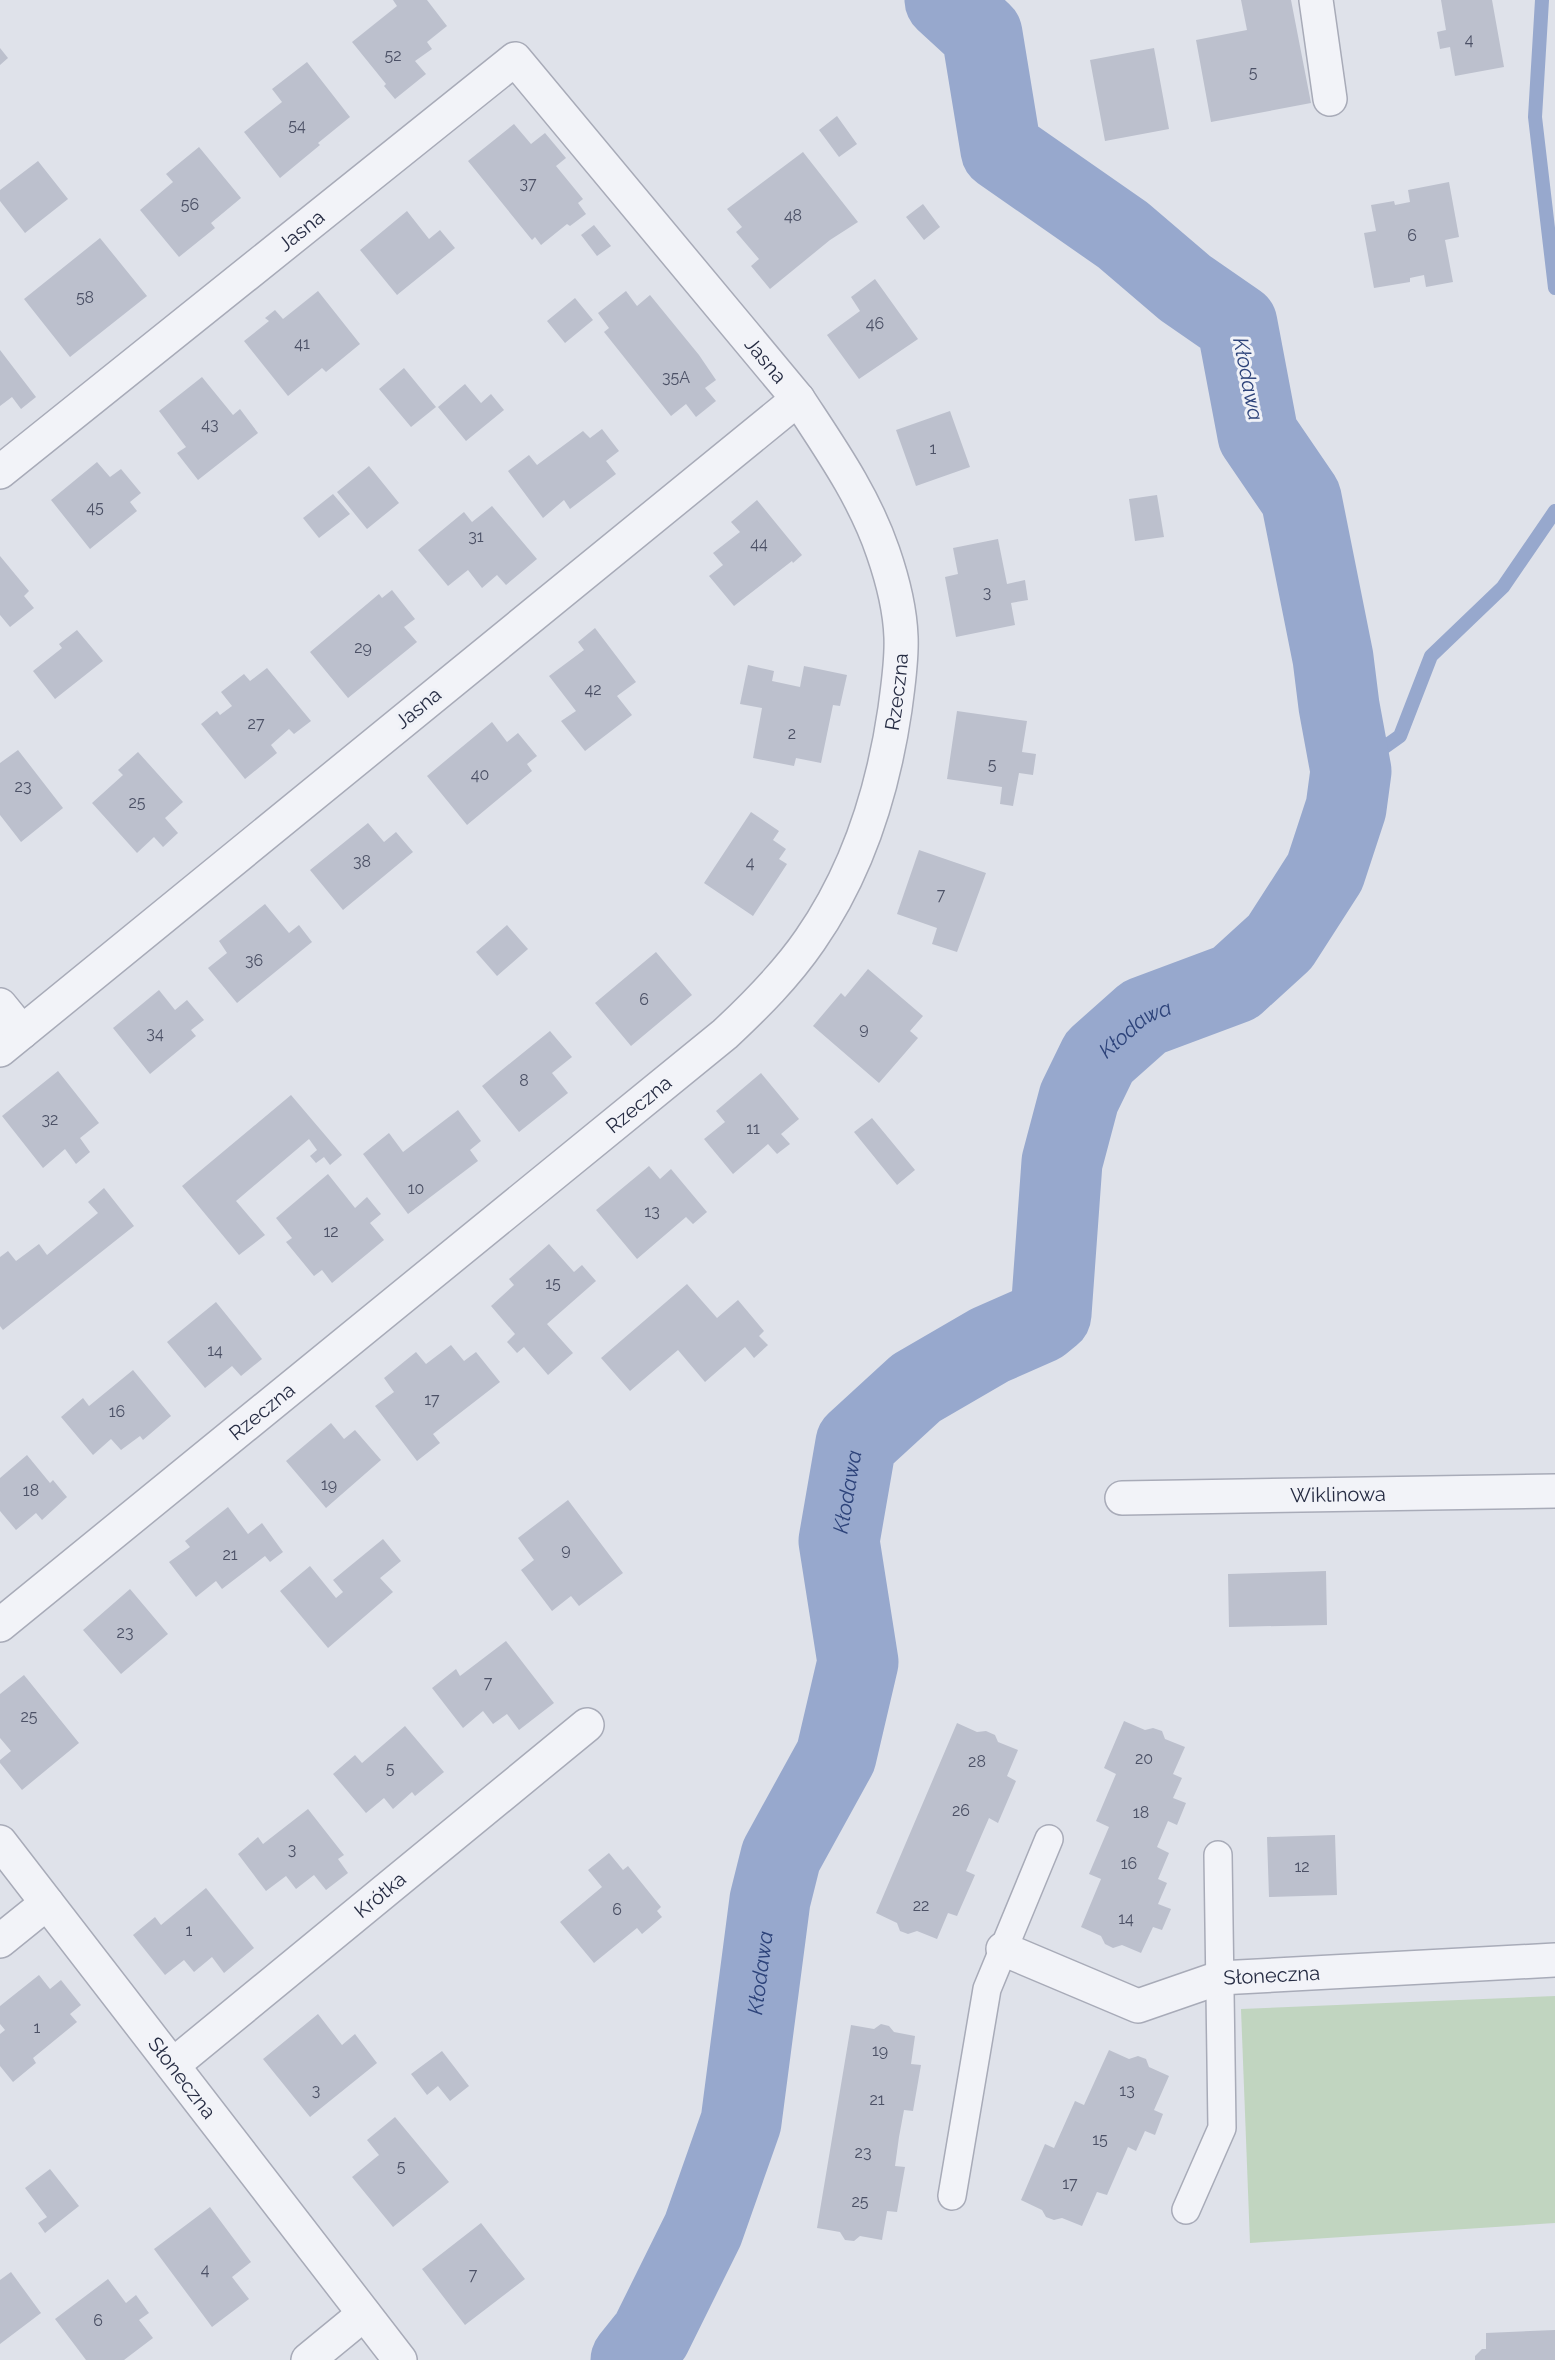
<svg xmlns="http://www.w3.org/2000/svg" width="1555" height="2360" font-family="Raleway,sans-serif">
<style>
.green{fill:#c1d5c0}
.lines{fill:none;stroke-linecap:round;stroke-linejoin:round}
.stream{stroke:#97a8cd;stroke-width:14}
.river{stroke:#97a8cd;stroke-width:81}
.building{fill:#bcc0cd}
.lane-casing{stroke:#a8abb8;stroke-width:30}
.street-casing{stroke:#a8abb8;stroke-width:36}
.lane{stroke:#f2f3f8;stroke-width:27}
.street{stroke:#f2f3f8;stroke-width:33}
.labels{text-anchor:middle;stroke-width:6;stroke-linejoin:round;paint-order:stroke}
.number-label{font-size:16px;fill:#4c5166}
.street-label{font-size:20px;fill:#262c43;stroke:#eff1f7}
.water-label{font-size:21px;font-style:italic;fill:#2d437a;stroke:#eff1f7}
</style>
<rect width="100%" height="100%" fill="#dfe2ea"/>
<path class="green" d="M1555 1996V2223L1250 2243 1241 2009Z"/>
<g class="lines">
<path class="stream" d="M1542 0 1535 117 1555 288
M1351 771 1400 736 1431 656 1503 587 1555 511"/>
<path class="river" id="s1" d="M631 2360 651 2335 703 2230 741 2122 770 1900 781 1856 836 1756 858 1662 839 1541 856 1443 916 1388 990 1345 1040 1323 1051 1314 1062 1162 1079 1098 1099 1057 1144 1017 1235 983 1280 942 1325 872 1346 808 1351 771 1339 706 1333 658 1301 498 1258 435 1237 324 1185 288 1123 235 1001 150 982 34 945 0"/>
</g>
<path class="building" d="M393 0H427L447 26 427 42 432 49 415 61 426 74 395 99 384 86 386 84 352 42 397 6Z
M1241 0H1291L1311 103 1211 122 1196 40 1247 30Z
M1441 0H1492L1504 67 1455 76 1450 47 1440 49 1437 32 1446 30Z
M0 48 8 58 0 65Z
M1154 48 1169 129 1105 141 1090 60Z
M307 62 350 117 318 143 320 145 280 178 244 132 282 102 272 89Z
M837 116 857 144 839 157 819 130Z
M514 124 531 144 545 133 566 158 556 166 583 199 578 203 586 214 570 226 567 224 541 245 535 237 532 240 468 161Z
M199 147 241 198 211 223 215 228 179 257 140 210 173 182 166 174Z
M803 152 858 222 830 240 770 289 751 266 759 259 736 232 742 227 727 209Z
M38 161 68 199 25 233 0 201V190Z
M1449 182 1459 237 1445 240 1453 282 1426 287 1424 275 1410 278V282L1374 288 1364 233 1376 231 1371 205 1394 201 1395 205 1410 202 1408 190Z
M923 204 940 227 924 240 906 217Z
M407 211 429 239 440 230 455 248 397 295 360 250Z
M594 225 611 246 597 256 581 235Z
M100 238 147 296 70 357 24 299Z
M875 279 918 339 859 379 827 335 860 311 851 297Z
M318 291 360 344 326 372 322 368 288 396 244 341 269 321 265 318 275 310 283 319Z
M626 291 637 306 650 295 699 355 716 380 705 388 716 401 696 417 686 404 671 416 604 332 609 328 598 313Z
M575 298 593 320 565 343 547 321Z
M0 350 36 397 21 409 12 397 0 406Z
M404 368 436 407 411 427 379 389Z
M202 377 233 415 240 409 258 433 198 480 177 453 186 447 159 411Z
M465 384 481 403 491 394 504 410 466 441 438 407Z
M950 411 970 467 916 486 896 430Z
M602 429 619 451 606 461 616 474 570 509 564 500 543 518 508 471 529 455 537 465 583 431 590 438Z
M97 462 110 477 121 469 141 493 130 502 137 511 90 549 51 500Z
M369 466 399 503 367 529 337 492Z
M333 494 350 514 319 538 303 518Z
M1157 495 1164 537 1135 541 1129 499Z
M757 500 802 555 793 563 792 561 734 606 709 576 723 565 713 553 740 532 731 522Z
M492 506 537 559 506 585 497 575 482 588 468 570 448 586 418 550 464 512 472 522Z
M998 539 1007 584 1025 580 1028 600 1011 603 1015 625 956 637 945 577 958 574 953 548Z
M0 556 29 591 24 596 34 608 10 627 0 615Z
M392 590 415 619 404 627 417 642 348 698 310 652 379 594 382 598Z
M595 628 636 682 617 696 632 715 585 751 561 721 576 711 549 676 584 650 578 642Z
M77 630 103 661 55 699 33 671 62 648 59 644Z
M748 665 774 671 772 681 800 687 804 666 847 675 840 706 833 705 821 763 796 758 794 766 753 758 762 708 740 704Z
M267 668 311 721 294 734 289 729 271 745 277 753 245 779 201 724 217 711 220 715 232 706 221 692 244 674 250 681Z
M957 711 1027 721 1022 752 1036 754 1033 775 1019 773 1013 806 1000 804 1002 787 947 779Z
M492 722 507 742 518 733 537 756 527 764 532 771 467 825 427 776Z
M18 750 63 808 21 842 0 815V763Z
M138 752 183 802 165 818 178 833 163 847 154 837 137 853 92 803 123 775 118 770Z
M751 812 779 831 773 840 786 849 779 859 787 864 753 916 704 883Z
M368 823 384 842 396 832 413 852 343 910 310 870Z
M919 850 986 873 957 952 932 944 937 928 897 914Z
M265 904 289 933 299 925 312 942 237 1003 208 968 227 953 219 941Z
M507 925 528 949 497 976 476 952Z
M656 952 692 995 631 1046 595 1003Z
M868 969 923 1016 910 1031 918 1038 879 1083 813 1026 841 993 845 997Z
M159 990 175 1010 187 1000 204 1020 191 1030 196 1036 150 1074 113 1028Z
M550 1031 572 1057 552 1073 568 1093 519 1132 482 1086Z
M58 1071 99 1123 80 1138 90 1152 76 1164 65 1149 43 1168 2 1116Z
M761 1073 799 1119 781 1134 790 1144 777 1154 768 1144 733 1174 704 1139 725 1122 716 1111Z
M291 1095 342 1155 330 1165 324 1157 316 1163 310 1156 317 1150 309 1139 236 1201 265 1235 239 1255 182 1186Z
M458 1110 481 1141 470 1150 478 1161 408 1214 363 1154 389 1133 403 1152Z
M872 1118 915 1170 897 1185 854 1132Z
M649 1166 660 1179 671 1169 707 1212 693 1224 686 1217 637 1259 596 1210Z
M328 1174 355 1208 367 1197 381 1214 370 1223 384 1240 332 1283 322 1270 314 1276 286 1242 292 1238 276 1218Z
M104 1188 134 1226 3 1330 0 1326V1257L8 1251 16 1261 39 1244 47 1255 98 1213 88 1202Z
M549 1244 574 1272 582 1265 596 1281 547 1324 573 1353 548 1375 524 1347 517 1353 507 1342 515 1334 491 1306 514 1285 509 1279Z
M687 1284 717 1318 738 1300 764 1331 759 1336 768 1345 754 1358 745 1347 705 1382 678 1350 630 1391 601 1358Z
M216 1302 262 1359 241 1376 232 1366 205 1388 167 1342Z
M451 1345 464 1361 476 1352 500 1382 433 1434 440 1443 417 1461 375 1406 394 1392 384 1378 416 1352 426 1364Z
M133 1370 171 1416 143 1440 140 1436 121 1450 111 1439 93 1455 61 1417 83 1398 89 1406Z
M331 1423 344 1439 355 1430 381 1460 326 1508 286 1461Z
M27 1455 50 1483 53 1480 67 1497 42 1520 36 1513 16 1530 0 1511V1478Z
M568 1500 623 1573 579 1606 571 1596 552 1611 521 1570 534 1560 518 1538Z
M228 1507 248 1534 262 1523 283 1552 270 1562 265 1556 222 1589 216 1581 196 1597 169 1562 190 1547 185 1541Z
M383 1539 401 1561 380 1578 393 1592 328 1648 280 1591 310 1566 336 1598 343 1592 333 1580Z
M1326 1571 1327 1625 1229 1627 1228 1574Z
M130 1589 168 1634 121 1674 83 1630Z
M506 1641 554 1703 519 1730 507 1714 493 1724 483 1711 463 1728 432 1688 456 1669 460 1676Z
M24 1675 79 1743 22 1790 0 1763V1760L11 1751 0 1738V1694Z
M1124 1721 1145 1730 1153 1728 1162 1731 1165 1739 1185 1747 1173 1774 1182 1778 1173 1798 1186 1803 1177 1825 1168 1821 1157 1847 1169 1853 1158 1879 1167 1883 1158 1904 1171 1909 1162 1930 1153 1927 1141 1953 1122 1945 1113 1948 1105 1944 1101 1936 1081 1927 1101 1879 1089 1874 1109 1827 1096 1821 1116 1774 1104 1768Z
M957 1723 977 1732 986 1731 995 1735 998 1742 1018 1750 1007 1776 1016 1781 998 1823 989 1818 966 1871 975 1875 957 1916 948 1913 937 1939 917 1931 908 1934 900 1931 897 1923 876 1913Z
M405 1726 444 1772 415 1796 412 1792 393 1809 384 1798 366 1813 333 1774 355 1755 362 1763Z
M308 1809 344 1855 338 1859 348 1873 326 1890 314 1875 296 1889 286 1876 266 1891 238 1854 258 1837 263 1844Z
M1335 1835 1337 1895 1269 1897 1267 1837Z
M609 1853 623 1870 628 1866 661 1907 657 1911 662 1917 642 1934 637 1928 594 1963 560 1922 602 1887 588 1870Z
M206 1888 254 1948 224 1973 212 1957 194 1972 184 1960 165 1975 133 1935 155 1917 161 1925Z
M39 1975 50 1989 61 1980 81 2005 70 2014 77 2022 33 2058 36 2063 13 2082 0 2066V2034L5 2030 0 2024V2006Z
M318 2014 342 2045 355 2034 377 2063 310 2117 263 2059Z
M881 2024 889 2026 894 2032 915 2036 911 2064 921 2065 913 2111 904 2110 899 2137 895 2166 905 2167 897 2212 887 2211 882 2240 860 2236 854 2241 845 2240 840 2232 817 2228 851 2025 874 2029Z
M1109 2050 1129 2059 1138 2056 1146 2059 1149 2067 1169 2076 1154 2110 1163 2114 1155 2135 1145 2131 1136 2151 1128 2147 1107 2195 1097 2192 1082 2226 1062 2218 1054 2220 1046 2217 1042 2210 1021 2200 1045 2144 1054 2148 1075 2101 1084 2105Z
M442 2051 469 2086 450 2101 438 2086 427 2095 411 2074Z
M395 2117 449 2182 393 2227 352 2177 379 2155 367 2140Z
M50 2169 79 2206 45 2233 38 2223 47 2217 25 2188Z
M210 2207 251 2262 232 2277 249 2299 212 2327 154 2249Z
M481 2223 525 2279 465 2325 422 2269Z
M11 2272 41 2313 0 2344V2280Z
M108 2279 126 2303 136 2295 149 2313 139 2320 153 2338 124 2360H86L55 2319Z
M1555 2330V2360H1475V2356L1482 2349H1486V2333Z"/>
<g class="lines">
<defs>
<path id="lane" d="M952 2196 987 1989 1049 1839
M1186 2210 1222 2128 1218 1855"/>
<g id="street">
<path d="M1316 0 1330 99"/>
<path id="s2" d="M0 472 515 59 798 399 0 1050"/>
<path d="M0 1005 22 1032"/>
<path id="s3" d="M1122 1498 1555 1491"/>
<path id="s4" d="M0 1625 725 1034C756 1005 786 975 810 940 858 871 883 791 895 709 898 685 902 661 901 637 900 609 892 578 883 552 864 496 830 448 798 399"/>
<path id="s5" d="M0 1842 400 2360"/>
<path d="M0 1941 47 1903"/>
<path id="s6" d="M1003 1949 1138 2006 1219 1978 1555 1960"/>
<path id="s7" d="M173 2065 587 1725"/>
<path d="M308 2360 364 2314"/>
</g>
</defs>
<use href="#lane" class="lane-casing"/>
<use href="#street" class="street-casing"/>
<use href="#lane" class="lane"/>
<use href="#street" class="street"/>
</g>
<g class="labels">
<g class="number-label">
<text x="1469" y="45">4</text>
<text x="393" y="61">52</text>
<text x="1253" y="78">5</text>
<text x="297" y="131">54</text>
<text x="528" y="189">37</text>
<text x="190" y="210">56</text>
<text x="793" y="221">48</text>
<text x="1412" y="241">6</text>
<text x="85" y="303">58</text>
<text x="875" y="329">46</text>
<text x="302" y="349">41</text>
<text x="676" y="383">35A</text>
<text x="210" y="430">43</text>
<text x="933" y="454">1</text>
<text x="95" y="513">45</text>
<text x="476" y="542">31</text>
<text x="759" y="549">44</text>
<text x="987" y="598">3</text>
<text x="363" y="653">29</text>
<text x="593" y="695">42</text>
<text x="256" y="729">27</text>
<text x="792" y="739">2</text>
<text x="992" y="770">5</text>
<text x="480" y="780">40</text>
<text x="23" y="792">23</text>
<text x="137" y="808">25</text>
<text x="362" y="867">38</text>
<text x="750" y="868">4</text>
<text x="941" y="900">7</text>
<text x="254" y="966">36</text>
<text x="644" y="1005">6</text>
<text x="864" y="1034">9</text>
<text x="155" y="1039">34</text>
<text x="524" y="1086">8</text>
<text x="50" y="1125">32</text>
<text x="753" y="1134">11</text>
<text x="416" y="1194">10</text>
<text x="652" y="1217">13</text>
<text x="331" y="1237">12</text>
<text x="553" y="1289">15</text>
<text x="215" y="1356">14</text>
<text x="432" y="1405">17</text>
<text x="117" y="1417">16</text>
<text x="329" y="1490">19</text>
<text x="31" y="1496">18</text>
<text x="566" y="1555">9</text>
<text x="230" y="1560">21</text>
<text x="125" y="1638">23</text>
<text x="488" y="1688">7</text>
<text x="29" y="1722">25</text>
<text x="1144" y="1764">20</text>
<text x="977" y="1767">28</text>
<text x="390" y="1774">5</text>
<text x="961" y="1816">26</text>
<text x="1141" y="1818">18</text>
<text x="292" y="1855">3</text>
<text x="1129" y="1869">16</text>
<text x="1302" y="1872">12</text>
<text x="921" y="1911">22</text>
<text x="617" y="1915">6</text>
<text x="1126" y="1924">14</text>
<text x="189" y="1936">1</text>
<text x="37" y="2033">1</text>
<text x="880" y="2056">19</text>
<text x="316" y="2096">3</text>
<text x="1127" y="2096">13</text>
<text x="877" y="2105">21</text>
<text x="1100" y="2145">15</text>
<text x="863" y="2158">23</text>
<text x="401" y="2172">5</text>
<text x="1070" y="2189">17</text>
<text x="860" y="2207">25</text>
<text x="205" y="2275">4</text>
<text x="473" y="2280">7</text>
<text x="98" y="2326">6</text>
</g>
<g class="street-label">
<text dy="7" stroke="none"><textPath href="#s2" startOffset="386">Jasna</textPath></text>
<text dy="7" stroke="none"><textPath href="#s2" startOffset="1052">Jasna</textPath></text>
<text dy="7" stroke="none"><textPath href="#s4" startOffset="1328">Rzeczna</textPath></text>
<text transform="translate(418 708) rotate(-39)" y="7">Jasna</text>
<text dy="7" stroke="none"><textPath href="#s4" startOffset="824">Rzeczna</textPath></text>
<text dy="7" stroke="none"><textPath href="#s4" startOffset="338">Rzeczna</textPath></text>
<text dy="7" stroke="none"><textPath href="#s3" startOffset="216">Wiklinowa</textPath></text>
<text dy="7" stroke="none"><textPath href="#s7" startOffset="268">Krótka</textPath></text>
<text dy="7" stroke="none"><textPath href="#s6" startOffset="285">Słoneczna</textPath></text>
<text dy="7" stroke="none"><textPath href="#s5" startOffset="298">Słoneczna</textPath></text>
</g>
<g class="water-label">
<text transform="translate(1248 379) rotate(79)" y="7">Kłodawa</text>
<text dy="7" stroke="none"><textPath href="#s1" startOffset="1512">Kłodawa</textPath></text>
<text dy="7" stroke="none"><textPath href="#s1" startOffset="916">Kłodawa</textPath></text>
<text dy="7" stroke="none"><textPath href="#s1" startOffset="414">Kłodawa</textPath></text>
</g>
</g>
</svg>
